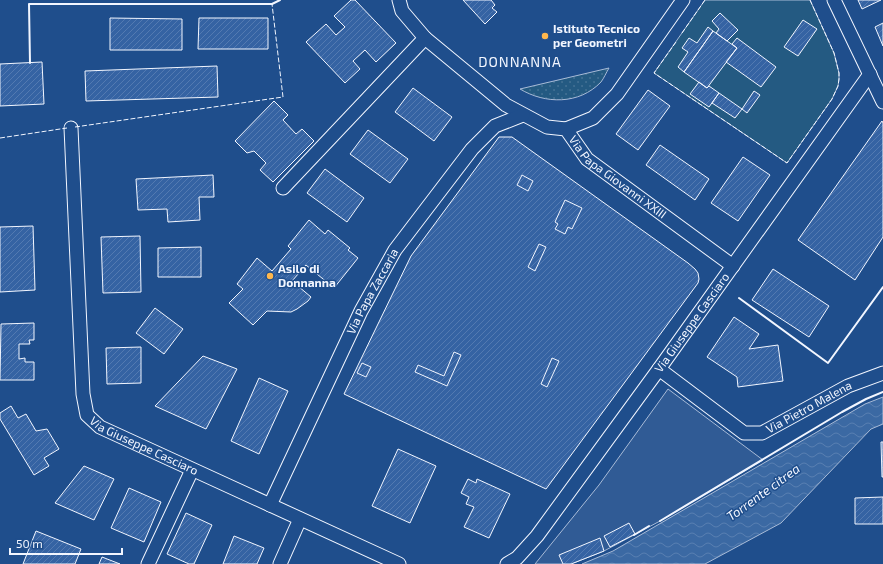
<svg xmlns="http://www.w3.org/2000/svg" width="883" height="564" font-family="'Exo 2',sans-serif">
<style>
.grass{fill:url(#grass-dots);stroke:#a8bbd7}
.garden{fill:#245a82;stroke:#a8bbd7}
.parking{fill:#305b95;stroke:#a8bbd7}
.water{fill:url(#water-waves);stroke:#a8bbd7}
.building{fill:url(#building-hatch);stroke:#f2f6ff}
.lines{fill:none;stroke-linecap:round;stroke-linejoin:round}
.minor-casing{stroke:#f2f6ff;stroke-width:15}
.minor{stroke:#1f4e8c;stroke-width:13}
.fence{stroke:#f2f6ff;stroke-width:1;stroke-dasharray:5 2;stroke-linecap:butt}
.wall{stroke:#f2f6ff;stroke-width:2}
.poi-dot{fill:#ffb74d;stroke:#1f4e8c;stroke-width:1.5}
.labels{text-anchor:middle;stroke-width:3;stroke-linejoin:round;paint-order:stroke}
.poi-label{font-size:12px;font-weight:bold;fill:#f2f6ff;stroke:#1f4e8c;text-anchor:start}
.street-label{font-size:12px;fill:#f2f6ff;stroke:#1f4e8c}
.water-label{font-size:13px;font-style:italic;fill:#f2f6ff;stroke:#1f4e8c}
.quarter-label{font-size:14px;letter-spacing:1px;fill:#f2f6ff;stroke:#1f4e8c}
</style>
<defs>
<pattern id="grass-dots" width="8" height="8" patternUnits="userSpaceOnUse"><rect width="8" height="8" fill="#245a82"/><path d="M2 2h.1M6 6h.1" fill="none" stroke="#447295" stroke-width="1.8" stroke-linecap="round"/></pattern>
<pattern id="water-waves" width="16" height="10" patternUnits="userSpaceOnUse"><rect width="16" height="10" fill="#3b69a3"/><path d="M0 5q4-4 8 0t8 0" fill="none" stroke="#587fb1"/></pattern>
<pattern id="building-hatch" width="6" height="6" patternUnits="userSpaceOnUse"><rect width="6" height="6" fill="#3563a3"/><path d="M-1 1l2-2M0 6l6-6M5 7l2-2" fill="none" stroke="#537ab1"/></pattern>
</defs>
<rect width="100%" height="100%" fill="#1f4e8c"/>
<path class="grass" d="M609 68C606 73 604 78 601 82 579 105 545 104 520 89Z"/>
<path class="garden" d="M705 0H810L834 53 839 73V79L838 86 832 99 787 163 654 73Z"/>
<path class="parking" d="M668 389 763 460 660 521 604 551 571 564H535L599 485Z"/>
<path class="water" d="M883 397V424L871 429 781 523 705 564H582L613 551 865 404Z"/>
<path class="building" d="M351 0H355L396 43 376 62 365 50 353 61 360 69 345 83 306 42 326 24 336 35 345 27 334 16Z
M463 0H491L495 5 492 8 497 12 485 24Z
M858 0H881L862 9Z
M720 13 738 30 727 41 716 33 719 29 712 21Z
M110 18 182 19V50H110Z
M199 18H268V49H198Z
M803 20 817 29 798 56 784 47Z
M883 23V46L875 27Z
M708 27 713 31 684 72 678 67 688 52 682 48 689 38 697 43Z
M713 31 737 48 707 88 684 72Z
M737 38 776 67 761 87 726 62 737 48 732 44Z
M42 62 44 104 0 106V64Z
M217 66 218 97 86 101 85 71Z
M699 82 707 88 709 86 719 93 709 107 690 94Z
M413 88 452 117 434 141 395 112Z
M648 90 670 106 638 150 616 134Z
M754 91 760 95 747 113 742 109Z
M719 93 742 109 735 118 712 103Z
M274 101 288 115 283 120 296 134 302 129 314 141 273 182 260 170 266 163 254 151 247 153 235 141Z
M882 121 883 123V237L855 280 798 240Z
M368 130 408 159 390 183 350 154Z
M499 137H512L688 263 695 269 698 273 699 279 698 283 546 489 344 394 411 256Z
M660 145 709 179 695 200 646 165Z
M743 157 770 175 738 221 711 203Z
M325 169 364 198 347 222 307 193Z
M213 175 214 197H199L200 220 168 222 167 209 138 210 136 179Z
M522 175 533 181 528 191 517 185Z
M565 200 582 208 572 229 568 227 565 234 555 229 558 224 555 222Z
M309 220 325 234 328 230 350 248 348 250 358 258 334 288 306 265 292 281 311 297 308 301 297 309 291 312 267 311 253 325 229 303 243 289 237 284 257 258 272 271 291 249 288 246Z
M33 226 35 290 0 292V227Z
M140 236 141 292 103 293 101 237Z
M539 244 546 247 535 271 528 267Z
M201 247V277H158V248Z
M773 269 829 306 809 337 752 300Z
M155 308 183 329 164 354 136 333Z
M734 317 759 334 749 349 778 345 783 381 738 387 737 377 707 357Z
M34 323V340H29L30 344H19V359L25 358V362H34V380H0L1 324Z
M141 347V383L107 384 106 348Z
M454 352 461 355 447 386 415 372 418 365 444 376Z
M203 356 237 369 206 429 155 406Z
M552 358 559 361 547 387 541 384Z
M362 363 371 367 366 377 357 373Z
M259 378 288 391 259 454 231 441Z
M11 406 18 418 26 414 36 431 47 429 59 449 44 458 49 466 34 475 0 419V413Z
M881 442H883V477H882Z
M398 449 436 466 410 523 372 506Z
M84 466 114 479 94 520 55 503Z
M468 479 476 483 477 479 510 494 489 538 464 527 474 507 466 504 469 497 461 493Z
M129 488 161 502 144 542 111 528Z
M883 497V524H855V498Z
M186 513 212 525 194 564H189L167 554Z
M629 523 635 534 610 547 604 536Z
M36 531 81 549 75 564H23Z
M234 536 264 548 257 564H223Z
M600 538 604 551 571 564H563L559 555Z
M102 557 120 564H99Z"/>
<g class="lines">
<defs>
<g id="minor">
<path id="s1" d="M399 0 402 11 425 38 506 105 547 127 566 129 587 159 733 266"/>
<path d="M834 0 883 102"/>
<path id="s2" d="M71 128 83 394 87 415 100 427 399 564"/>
<path d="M566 129 593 118 617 94 683 0"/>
<path d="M283 188 425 38"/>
<path id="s3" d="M659 369 744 433H762L848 386 883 373"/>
<path id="s4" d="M270 505 361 311 395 250 472 149 495 126 523 115"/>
<path d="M148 564 192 470"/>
<path d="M280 564 300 519"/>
<path id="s5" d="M507 564 517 558 537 536 659 369 870 74"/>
</g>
</defs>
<use href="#minor" class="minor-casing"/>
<use href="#minor" class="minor"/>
<path class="fence" d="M682 33 705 0
M676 42 654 73 787 163 832 99 838 86 839 79V73L834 53 810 0
M75 127 283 97 272 4
M0 138 67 128"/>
<path class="wall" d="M30 63 29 4H272L280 0
M739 298 828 363 883 287
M660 521 842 412 866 399 883 392
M634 535 649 526"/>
</g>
<g class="poi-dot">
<circle cx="545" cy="36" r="4"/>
<circle cx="270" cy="276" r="4"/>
</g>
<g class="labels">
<g class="poi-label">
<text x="553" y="33">Istituto Tecnico<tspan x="553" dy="14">per Geometri</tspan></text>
<text x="278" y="273">Asilo di<tspan x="278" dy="14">Donnanna</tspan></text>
</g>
<g class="street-label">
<text dy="4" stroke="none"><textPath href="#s1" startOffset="289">Via Papa Giovanni XXIII</textPath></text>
<text dy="4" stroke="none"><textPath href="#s4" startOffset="237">Via Papa Zaccaria</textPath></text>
<text dy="4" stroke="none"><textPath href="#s5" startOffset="305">Via Giuseppe Casciaro</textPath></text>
<text dy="4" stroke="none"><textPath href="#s3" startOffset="178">Via Pietro Malena</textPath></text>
<text dy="4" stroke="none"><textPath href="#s2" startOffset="353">Via Giuseppe Casciaro</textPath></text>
</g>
<g class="water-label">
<text transform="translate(763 492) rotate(-36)" y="5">Torrente citrea</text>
</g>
<g class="quarter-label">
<text x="520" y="67">DONNANNA</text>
</g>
</g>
<path d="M10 548v6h112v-6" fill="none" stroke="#f2f6ff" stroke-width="2"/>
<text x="16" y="548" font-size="12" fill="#f2f6ff" stroke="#1f4e8c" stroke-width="3" paint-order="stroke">50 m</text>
</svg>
